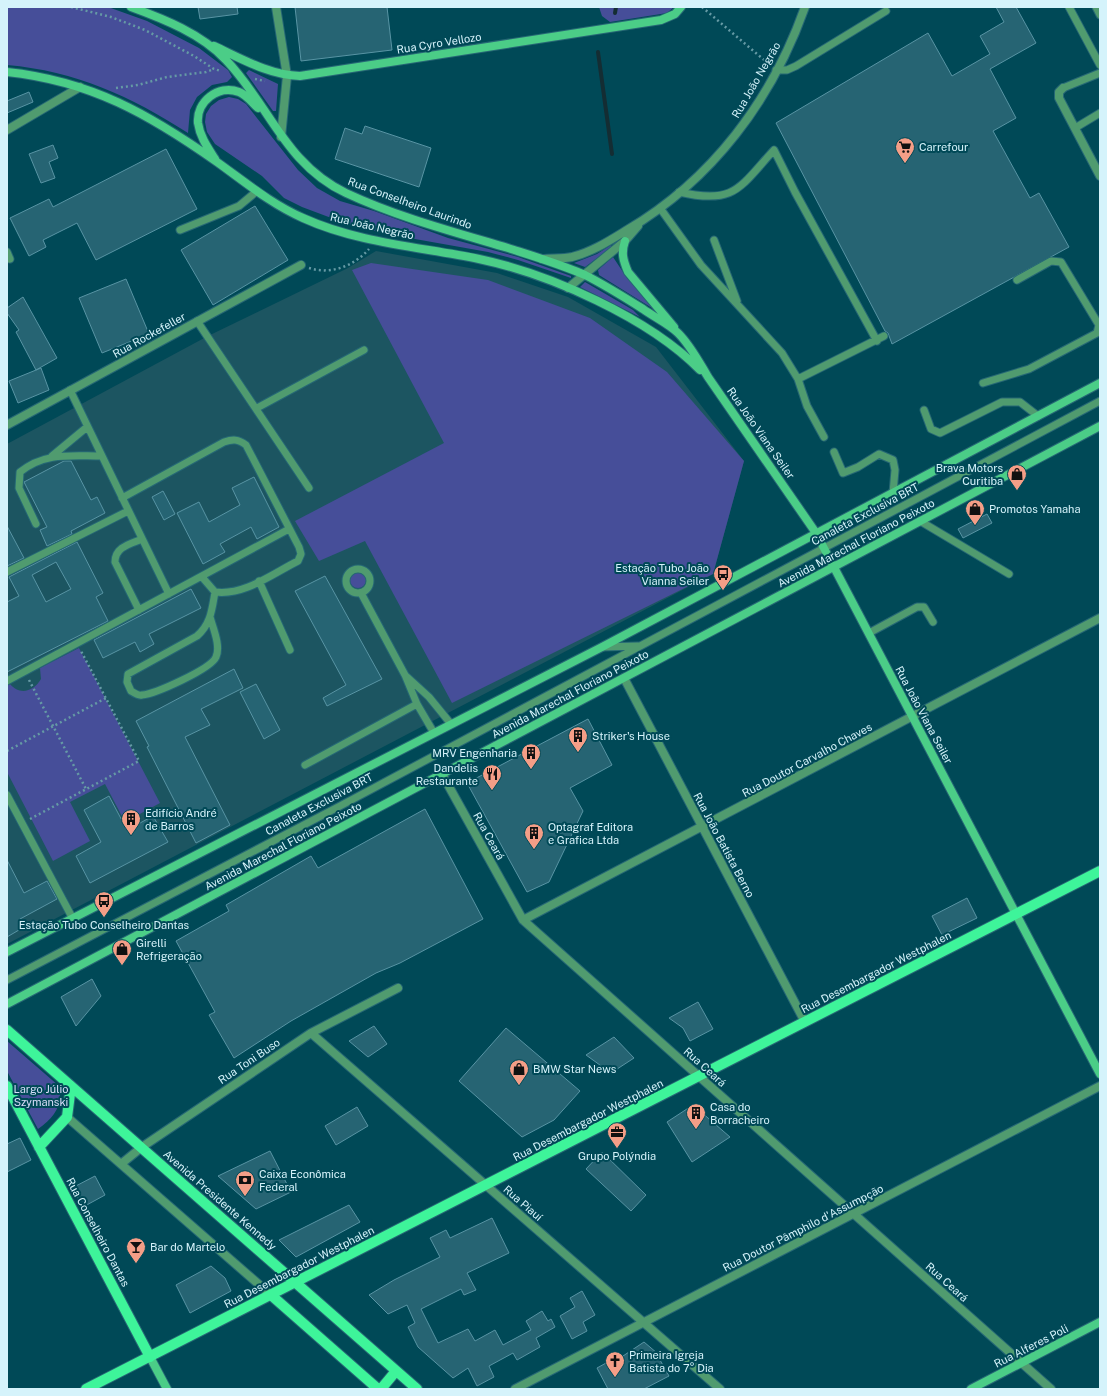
<svg xmlns="http://www.w3.org/2000/svg" width="1107" height="1396" font-family="'Public Sans',sans-serif">
<style>
.built{fill:#1c5561}
.green{fill:#464e99}
.lines{fill:none;stroke-linecap:round;stroke-linejoin:round}
.stream{stroke:#142d33;stroke-width:4}
.building{fill:#266473;stroke:#5894a4;fill-rule:evenodd}
.lane-casing{stroke:#266875;stroke-width:9}
.street-casing{stroke:#266875;stroke-width:10}
.secondary-casing{stroke:#266875;stroke-width:10}
.primary-casing{stroke:#266875;stroke-width:12}
.path{stroke:#659aa5;stroke-width:2.5;stroke-dasharray:2 3;stroke-linecap:butt}
.lane{stroke:#509b6f;stroke-width:7}
.street{stroke:#509b6f;stroke-width:8}
.secondary{stroke:#4bcd87;stroke-width:8}
.primary{stroke:#3ef49a;stroke-width:10}
.labels{text-anchor:middle;stroke-width:4;stroke-linejoin:round;paint-order:stroke}
.street-label{font-size:11px;fill:#d5f3fb;stroke:#004957}
.poi-label{font-size:11px;fill:#d5f3fb;stroke:#004957;text-anchor:start}
.park-label{font-size:11px;fill:#d8defa;stroke:#004957}
</style>
<rect width="100%" height="100%" fill="#004957"/>
<path class="built" d="M376 251 497 273 568 297 656 347 744 461 713 574 7 944V444L208 336 348 268Z"/>
<path class="green" d="M7 7H108L147 21 199 48 228 70 232 77 227 82 212 85 197 97 190 110 188 133C130 96 76 71 7 65Z
M599 7H674L667 13 610 22 602 16Z
M249 70 278 84 276 111H273L246 73Z
M229 97 238 99 246 104 298 170 317 188 340 201 374 211 448 238 518 257 571 276V278L518 260 488 252 387 234 350 225 302 207 284 198 262 176 215 144 207 132 205 122 206 114 211 106 219 100Z
M611 245 612 247 585 267 574 263 597 254Z
M613 257 627 278 650 302 652 308 599 275 598 270Z
M371 263 488 280 590 318 667 372 744 461 713 574 452 703 365 541 319 561 295 521 444 443 352 270Z
M585 282 633 310 640 317 580 287Z
M350 580a8 8 0 1 1 16 0a8 8 0 1 1-16 0Z
M79 648 160 803 125 822 105 784 70 802 90 841 53 861 7 772V685L10 684C20 696 34 691 41 679L40 668Z
M7 1041 59 1086C63 1106 54 1118 38 1129L7 1071Z"/>
<g class="lines">
<path class="stream" d="M615 13 616 7
M598 52 612 154"/>
</g>
<path class="building" d="M198 7H237L238 14 200 19Z
M295 7H387L392 50 301 61Z
M996 7H1016L1036 43 990 69 1016 118 993 131 1030 198 1039 193 1069 247 892 344 888 333 885 331 776 123 928 33 952 76 990 54 980 36 1004 22Z
M29 92 33 102 7 113V101Z
M365 126 431 148 419 187 335 159 345 128 362 134Z
M53 145 58 158 49 162 55 178 41 183 29 154Z
M166 149 197 209 96 260 77 223 43 240 46 247 29 256 10 218 49 199 53 207Z
M255 206 288 260 213 305 181 250Z
M126 279 149 334 102 353 79 298Z
M23 297 57 358 36 370 16 332 19 330 7 313V308Z
M41 368 49 390 18 403 9 381Z
M64 461H71L91 500 97 497 105 513 71 531 72 534 47 546 40 530 47 527 24 482Z
M254 477 279 527 257 539 251 527 220 544 225 552 203 564 177 513 199 502 209 522 240 505 232 488Z
M163 491 175 514 164 520 152 497Z
M987 514 992 523 963 538 958 529Z
M7 526 24 558 7 566Z
M77 542 103 593 96 597 108 621 7 672V602L19 596 9 577ZM56 562 71 589 46 602 32 575Z
M325 576 382 679 327 706 323 698 346 685 295 591Z
M191 589 201 608 149 634 154 644 140 652 135 642 103 658 94 640Z
M234 669 243 688 201 709 210 725 185 737 230 825 196 843 147 747 149 746 136 721Z
M256 684 280 730 264 739 240 692Z
M588 719 612 765 570 788 583 811 549 882 527 892 467 783Z
M109 796 127 830 153 816 168 842 90 883 76 856 101 842 84 810Z
M425 809 483 919 400 963 376 973 291 1021 234 1058 209 1015 215 1012 176 941 229 911 226 905 311 856 318 868Z
M7 860 24 893 47 881 57 899 20 919 24 927 7 937Z
M967 898 977 918 942 935 932 916Z
M92 979 101 996 76 1026 61 997Z
M698 1002 713 1029 690 1041 683 1028 669 1018Z
M374 1026 387 1044 368 1057 349 1041Z
M506 1028 580 1091 554 1120 522 1137 459 1081Z
M614 1037 634 1058 611 1073 586 1055Z
M693 1105 730 1137 692 1162 667 1122Z
M357 1107 368 1126 336 1145 325 1126Z
M20 1138 31 1160 7 1172V1144Z
M270 1151 291 1192 256 1209 218 1176Z
M602 1152 646 1195 631 1211 586 1169Z
M95 1176 105 1195 83 1207 72 1188Z
M349 1205 360 1222 296 1257 279 1240Z
M492 1218 509 1253 467 1273 476 1290 464 1295 461 1289 421 1309 438 1343 468 1329 475 1341 495 1330 503 1345 531 1330 526 1321 542 1311 548 1321 551 1319 555 1327 536 1338 540 1347 517 1360 513 1353 489 1366 494 1377 477 1386 468 1368 453 1378 418 1347 408 1327 415 1323 407 1305 388 1314 369 1295 394 1280 440 1257 430 1238 446 1230 450 1238Z
M211 1266 225 1278 231 1291 190 1313 176 1285Z
M582 1291 595 1315 583 1322 587 1331 572 1339 560 1316 575 1307 570 1298Z
M644 1342 664 1359 660 1360 669 1376 644 1389H608L597 1368 617 1357V1360Z"/>
<g class="lines">
<defs>
<path id="lane" d="M1069 7 1100 65
M1096 7 1100 15
M776 70H787L796 66 886 11
M1063 88 1100 73
M1075 128 1100 113
M679 192C735 205 739 188 774 150L795 192 877 341
M660 208 701 265 782 353 798 379 807 406 824 437
M180 230 239 206 257 191
M714 240 737 301
M7 252 10 259
M197 321 309 488
M798 379 884 336
M983 383 1029 369 1097 333 1099 325 1061 262 1051 261 1017 280
M70 390 169 594
M257 408 364 350
M924 410 931 429 940 433 1002 402H1020L1038 416
M834 452 843 473 858 467 879 454 893 460 895 470 893 493
M52 456 87 427
M122 498 224 442C233 439 238 439 246 445L299 547 301 554 298 561C272 574 244 596 215 592L202 577
M920 521 1009 574
M36 524 19 488 20 472C45 452 70 456 101 456
M346 581a12 12 0 1 1 24 0a12 12 0 1 1-24 0Z
M7 572 128 511
M259 581 290 650
M361 593 405 675 417 704 434 733
M139 610 115 562C115 547 130 544 142 539
M210 617C213 628 221 646 216 657 211 669 155 694 142 695 138 696 134 693 131 691L127 682 128 674 197 636C211 624 212 609 215 592
M869 633 917 607H924L933 622
M602 647 638 646
M406 676 429 697 451 724
M7 681 289 529
M305 765 417 704
M7 795 73 919
M7 980 340 806 1100 401"/>
<path id="street" d="M276 7 287 76 281 137
M1063 88 1059 92V98L1100 176
M7 130 80 87
M542 259C552 258 563 259 572 257 592 252 609 241 627 230 712 180 772 100 805 7
M568 288 625 241 638 226
M7 425 301 265
M624 678 805 1022
M442 774 523 920 1051 1389
M523 920 1100 618
M311 1033 720 1389
M67 1117 271 1295
M121 1164 142 1147 311 1033 398 988
M515 1389 1100 1086"/>
<path id="secondary" d="M131 7C164 19 202 34 226 60 270 106 285 164 346 193 397 217 454 232 508 248 533 256 560 264 585 275 605 285 624 297 643 309 654 317 669 324 678 333 691 346 699 362 708 377L816 533 1100 1074
M214 46C242 59 269 75 300 76L661 20 675 14 681 7
M7 72C91 81 149 114 217 162 245 182 271 204 303 218 358 243 421 247 479 259 550 274 649 318 700 370
M215 159C208 148 200 137 198 123 196 102 218 84 239 92 247 95 252 103 258 108
M625 241C621 253 623 260 628 272L674 327
M7 952 602 647 1100 383
M7 1004 1100 426
M150 1357 167 1389
M971 1389 1100 1322"/>
<path id="primary" d="M7 1030 417 1389
M7 1086 150 1357
M39 1147 67 1117 71 1086
M271 1295 378 1389
M86 1389 1100 871
M381 1389 396 1371"/>
</defs>
<use href="#lane" class="lane-casing"/>
<use href="#street" class="street-casing"/>
<use href="#secondary" class="secondary-casing"/>
<use href="#primary" class="primary-casing"/>
<path class="path" d="M71 7 111 17 145 30 194 56 214 69 221 71
M702 7 770 65
M255 79 265 81
M116 88 138 85 167 77 206 72 214 69
M309 268C331 275 354 266 369 249
M29 680 86 789
M7 751 106 698
M30 819 139 761 81 651"/>
<use href="#lane" class="lane"/>
<use href="#street" class="street"/>
<use href="#secondary" class="secondary"/>
<use href="#primary" class="primary"/>
</g>
<defs>
<symbol id="supermarket-pin" viewBox="-11 -11 22 30"><path d="M0 17L-7.5 6A9.5 9.5 0 1 1 7.5 6Z" fill="#f49e87" stroke="#004957"/><path d="M-6-5.5h2.5l.6 2H6L4.5 2H-2.5L-4.4-4H-6ZM-1.5 3.2a1.3 1.3 0 1 0 .1 0ZM3 3.2a1.3 1.3 0 1 0 .1 0Z" fill="#111"/></symbol>
<symbol id="shop-pin" viewBox="-11 -11 22 30"><path d="M0 17L-7.5 6A9.5 9.5 0 1 1 7.5 6Z" fill="#f49e87" stroke="#004957"/><path d="M-5-2.5h2.3a2.7 3.5 0 0 1 5.4 0H5L5.5 6h-11ZM-1.5-2.5h3a1.5 2.3 0 0 0-3 0Z" fill="#111"/></symbol>
<symbol id="bus-pin" viewBox="-11 -11 22 30"><path d="M0 17L-7.5 6A9.5 9.5 0 1 1 7.5 6Z" fill="#f49e87" stroke="#004957"/><path d="M-5-6H5V4H4V6H2V4H-2V6H-4V4H-5ZM-3.5-4V0h7V-4ZM-3.5 1.2v1.5H-2V1.2ZM2 1.2v1.5H3.5V1.2Z" fill="#111"/></symbol>
<symbol id="building-pin" viewBox="-11 -11 22 30"><path d="M0 17L-7.5 6A9.5 9.5 0 1 1 7.5 6Z" fill="#f49e87" stroke="#004957"/><path d="M-4-6H4V6H1V3H-1V6H-4ZM-2.5-4.3h1.7v1.8h-1.7ZM.8-4.3h1.7v1.8H.8ZM-2.5-1h1.7V.8h-1.7ZM.8-1h1.7V.8H.8Z" fill="#111"/></symbol>
<symbol id="restaurant-pin" viewBox="-11 -11 22 30"><path d="M0 17L-7.5 6A9.5 9.5 0 1 1 7.5 6Z" fill="#f49e87" stroke="#004957"/><path d="M-5-6h1v4h1v-4h1v4h1v-4h1v5L-1.5 .5V6h-2V.5L-5-1ZM5-6V6H3V1.5H1.5Q1.5-4 5-6Z" fill="#111"/></symbol>
<symbol id="office-pin" viewBox="-11 -11 22 30"><path d="M0 17L-7.5 6A9.5 9.5 0 1 1 7.5 6Z" fill="#f49e87" stroke="#004957"/><path d="M-6-3h4V-5.5h4V-3h4V5H-6ZM-1-4.5V-3h2v-1.5ZM-6 0V1H6V0Z" fill="#111"/></symbol>
<symbol id="bank-pin" viewBox="-11 -11 22 30"><path d="M0 17L-7.5 6A9.5 9.5 0 1 1 7.5 6Z" fill="#f49e87" stroke="#004957"/><path d="M-6-4H6V4H-6ZM0-2.3a2.3 2.3 0 1 0 0 4.6a2.3 2.3 0 1 0 0-4.6Z" fill="#111"/></symbol>
<symbol id="bar-pin" viewBox="-11 -11 22 30"><path d="M0 17L-7.5 6A9.5 9.5 0 1 1 7.5 6Z" fill="#f49e87" stroke="#004957"/><path d="M-6-5H6L.8 .8V4.5H3.5V6h-7V4.5H-.8V.8Z" fill="#111"/></symbol>
<symbol id="church-pin" viewBox="-11 -11 22 30"><path d="M0 17L-7.5 6A9.5 9.5 0 1 1 7.5 6Z" fill="#f49e87" stroke="#004957"/><path d="M-1.2-6h2.4v3.5h3.3v2.4h-3.3V6h-2.4V-.1h-3.3v-2.4h3.3Z" fill="#111"/></symbol>
</defs>
<g fill-rule="evenodd">
<use href="#supermarket-pin" x="894" y="136" width="22" height="30"/>
<use href="#shop-pin" x="1006" y="463" width="22" height="30"/>
<use href="#shop-pin" x="964" y="498" width="22" height="30"/>
<use href="#bus-pin" x="712" y="563" width="22" height="30"/>
<use href="#building-pin" x="567" y="725" width="22" height="30"/>
<use href="#building-pin" x="520" y="742" width="22" height="30"/>
<use href="#restaurant-pin" x="481" y="763" width="22" height="30"/>
<use href="#building-pin" x="120" y="808" width="22" height="30"/>
<use href="#building-pin" x="523" y="822" width="22" height="30"/>
<use href="#bus-pin" x="93" y="890" width="22" height="30"/>
<use href="#shop-pin" x="111" y="938" width="22" height="30"/>
<use href="#shop-pin" x="508" y="1058" width="22" height="30"/>
<use href="#building-pin" x="685" y="1102" width="22" height="30"/>
<use href="#office-pin" x="606" y="1121" width="22" height="30"/>
<use href="#bank-pin" x="234" y="1169" width="22" height="30"/>
<use href="#bar-pin" x="125" y="1236" width="22" height="30"/>
<use href="#church-pin" x="604" y="1350" width="22" height="30"/>
</g>
<g class="labels">
<g class="street-label">
<text transform="translate(439 43) rotate(-9)" y="4">Rua Cyro Vellozo</text>
<text transform="translate(756 80) rotate(-60)" y="4">Rua João Negrão</text>
<text transform="translate(410 203) rotate(20)" y="4">Rua Conselheiro Laurindo</text>
<text transform="translate(372 226) rotate(13)" y="4">Rua João Negrão</text>
<text transform="translate(149 335) rotate(-29)" y="4">Rua Rockefeller</text>
<text transform="translate(761 433) rotate(55)" y="4">Rua João Viana Seiler</text>
<text transform="translate(865 514) rotate(-28)" y="4">Canaleta Exclusiva BRT</text>
<text transform="translate(856 543) rotate(-28)" y="4">Avenida Marechal Floriano Peixoto</text>
<text transform="translate(570 694) rotate(-28)" y="4">Avenida Marechal Floriano Peixoto</text>
<text transform="translate(924 715) rotate(62)" y="4">Rua João Viana Seiler</text>
<text transform="translate(807 760) rotate(-28)" y="4">Rua Doutor Carvalho Chaves</text>
<text transform="translate(319 804) rotate(-28)" y="4">Canaleta Exclusiva BRT</text>
<text transform="translate(489 836) rotate(61)" y="4">Rua Ceará</text>
<text transform="translate(724 845) rotate(62)" y="4">Rua João Batista Berno</text>
<text transform="translate(283 846) rotate(-28)" y="4">Avenida Marechal Floriano Peixoto</text>
<text transform="translate(876 972) rotate(-27)" y="4">Rua Desembargador Westphalen</text>
<text transform="translate(249 1061) rotate(-34)" y="4">Rua Toni Buso</text>
<text transform="translate(705 1067) rotate(42)" y="4">Rua Ceará</text>
<text transform="translate(588 1120) rotate(-27)" y="4">Rua Desembargador Westphalen</text>
<text transform="translate(220 1200) rotate(41)" y="4">Avenida Presidente Kennedy</text>
<text transform="translate(523 1203) rotate(41)" y="4">Rua Piauí</text>
<text transform="translate(803 1228) rotate(-27)" y="4">Rua Doutor Pâmphilo d'Assumpção</text>
<text transform="translate(98 1232) rotate(62)" y="4">Rua Conselheiro Dantas</text>
<text transform="translate(299 1267) rotate(-27)" y="4">Rua Desembargador Westphalen</text>
<text transform="translate(947 1282) rotate(42)" y="4">Rua Ceará</text>
<text transform="translate(1031 1346) rotate(-27)" y="4">Rua Alferes Poli</text>
</g>
<g class="poi-label">
<text x="919" y="151">Carrefour</text>
<text x="1003" y="472" text-anchor="end">Brava Motors<tspan x="1003" dy="13">Curitiba</tspan></text>
<text x="989" y="513">Promotos Yamaha</text>
<text x="709" y="572" text-anchor="end">Estação Tubo João<tspan x="709" dy="13">Vianna Seiler</tspan></text>
<text x="592" y="740">Striker's House</text>
<text x="517" y="757" text-anchor="end">MRV Engenharia</text>
<text x="478" y="772" text-anchor="end">Dandelis<tspan x="478" dy="13">Restaurante</tspan></text>
<text x="145" y="817">Edifício André<tspan x="145" dy="13">de Barros</tspan></text>
<text x="548" y="831">Optagraf Editora<tspan x="548" dy="13">e Grafica Ltda</tspan></text>
<text x="104" y="929" text-anchor="middle">Estação Tubo Conselheiro Dantas</text>
<text x="136" y="947">Girelli<tspan x="136" dy="13">Refrigeração</tspan></text>
<text x="533" y="1073">BMW Star News</text>
<text x="710" y="1111">Casa do<tspan x="710" dy="13">Borracheiro</tspan></text>
<text x="617" y="1160" text-anchor="middle">Grupo Polýndia</text>
<text x="259" y="1178">Caixa Econômica<tspan x="259" dy="13">Federal</tspan></text>
<text x="150" y="1251">Bar do Martelo</text>
<text x="629" y="1359">Primeira Igreja<tspan x="629" dy="13">Batista do 7° Dia</tspan></text>
</g>
<g class="park-label">
<text x="41" y="1093">Largo Júlio<tspan x="41" dy="13">Szymanski</tspan></text>
</g>
</g>
<rect width="1107" height="1396" fill="none" stroke="#d5f3fb" stroke-width="16"/>
</svg>
